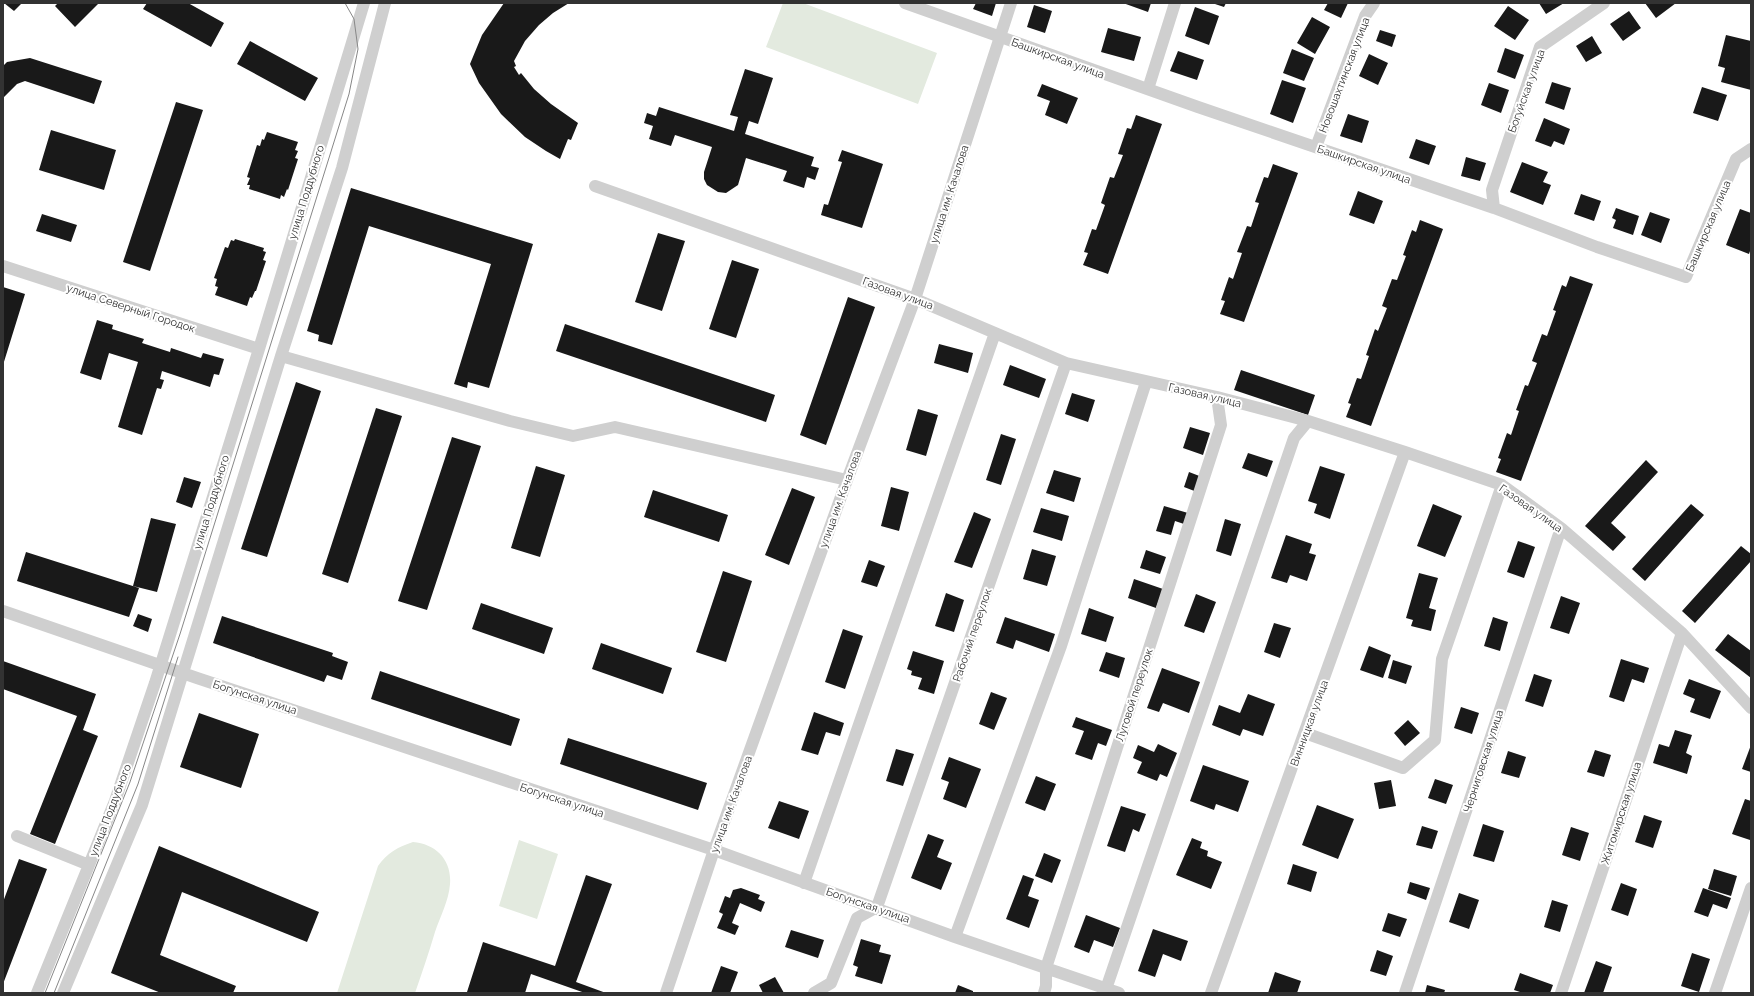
<svg xmlns="http://www.w3.org/2000/svg" width="1754" height="996" font-family="Raleway,sans-serif">
<style>
.green{fill:#e3eadf}
.building{fill:#191919}
.lines{fill:none;stroke-linecap:round;stroke-linejoin:round}
.street{stroke:#cfcfcf;stroke-width:12}
.tram{stroke:#878787;stroke-width:1}
.labels{text-anchor:middle;stroke-width:4;stroke-linejoin:round;paint-order:stroke}
.street-label{font-size:11px;fill:#323232;stroke:#fff}
</style>
<rect width="100%" height="100%" fill="#fff"/>
<path class="green" d="M783 3H803L937 53 918 104 766 47Z
M519 840 558 854 537 919 499 906Z
M413 842C436 844 452 860 450 884 449 900 440 917 435 932 429 952 422 973 415 993H337L378 866C387 853 398 847 413 842Z"/>
<path class="building" d="M4 3H22L14 11Z
M58 3H99L75 27 55 6Z
M147 3H188L224 23 211 47 143 9Z
M504 3H569L553 13 539 25 525 41 514 61 516 66 514 67 519 75 521 73 534 89 551 104 578 123 571 140 568 139 560 159 546 151 525 137 501 114 479 83 470 64 482 35Z
M976 3H996L992 16 973 9Z
M1123 3H1151L1148 12Z
M1212 3H1226L1224 7Z
M1328 3H1348L1341 18 1324 10Z
M1539 3H1564L1546 14Z
M1645 3H1676L1656 18Z
M1034 5 1052 11 1045 33 1027 27Z
M1508 6 1529 20 1515 40 1494 26Z
M1195 7 1219 16 1209 45 1185 36Z
M1629 11 1641 28 1623 41 1610 24Z
M1312 17 1330 27 1315 54 1297 43Z
M1108 28 1141 37 1134 61 1101 52Z
M1380 30 1396 35 1392 47 1376 41Z
M1726 35 1751 41V90L1721 82 1725 68 1718 66Z
M1592 36 1602 53 1586 62 1576 46Z
M250 41 318 78 305 101 237 64Z
M1505 48 1524 55 1515 79 1497 72Z
M1292 49 1314 58 1304 81 1283 73Z
M1178 51 1204 60 1197 80 1170 71Z
M1369 54 1388 63 1378 85 1359 76Z
M30 58 102 81 94 104 25 81 17 84 3 98V66L7 62Z
M745 69 773 78 758 124 749 121 745 134 814 157 811 166 819 168 815 180 807 177 804 188 783 181 787 171 746 158 738 185 726 193 718 192 707 185 704 179V172L712 147 675 135 671 146 649 139 653 126 644 123 647 113 656 116 659 107 734 131 738 117 730 115Z
M1282 80 1306 88 1293 123 1270 114Z
M1552 82 1571 88 1564 110 1545 103Z
M1489 83 1509 90 1501 113 1481 105Z
M1042 84 1078 98 1067 124 1045 115 1050 101 1037 96Z
M1702 87 1727 95 1718 121 1693 113Z
M176 102 203 110 150 271 123 262Z
M1348 114 1369 121 1362 143 1340 136Z
M1136 115 1162 124 1108 274 1083 265 1088 253 1084 252 1092 229 1096 230 1105 205 1101 203 1110 177 1114 178 1123 155 1118 154 1127 128 1131 129Z
M1544 118 1570 129 1564 145 1554 141 1551 147 1535 141Z
M51 130 116 150 104 190 39 170Z
M267 132 298 142 295 150 298 151 295 158 298 159 288 190 287 189 284 197 281 195 280 199 249 189 250 185H247L250 178 247 177 257 145 260 146 262 139 264 140Z
M1416 139 1436 146 1429 165 1409 158Z
M842 150 883 164 862 228 821 215 824 204 828 205 842 162 838 161Z
M1466 157 1486 163 1480 181 1461 176Z
M1522 162 1548 172 1543 182 1551 185 1543 205 1510 192Z
M1273 164 1298 173 1244 322 1220 314 1225 301 1221 300 1229 277 1233 279 1242 253 1237 252 1247 226 1251 227 1259 203 1255 202 1264 177 1268 178Z
M351 188 533 244 489 388 468 382 467 388 454 384 491 264 369 226 332 345 318 341 319 335 307 331Z
M1358 191 1383 201 1374 224 1349 215Z
M1581 194 1601 201 1594 221 1574 214Z
M1616 208 1639 216 1633 235 1613 228 1616 220 1612 218Z
M1740 209 1751 213V248L1749 254 1726 245Z
M1650 212 1670 219 1661 243 1641 235Z
M42 214 77 225 71 242 36 231Z
M1420 220 1443 229 1371 426 1346 417 1351 404 1348 403 1357 378 1361 379 1369 356 1366 355 1375 329 1378 331 1387 308 1382 306 1392 279 1397 280 1406 256 1403 255 1412 230 1416 232Z
M658 233 685 241 662 311 635 302Z
M235 239 264 248 263 251 266 252 263 260 266 261 256 291H255L252 298 250 297 247 306 215 295 218 287 215 286 217 279 214 278 225 247 228 248 231 240 234 241Z
M732 260 759 269 736 338 709 329Z
M1570 276 1593 284 1521 481 1496 472 1501 459 1498 458 1507 433 1511 435 1519 411 1516 410 1525 385 1528 386 1537 363 1532 361 1542 334 1547 336 1556 311 1553 310 1562 285 1566 287Z
M3 287 25 294 3 365Z
M848 297 875 307 826 445 800 435Z
M97 320 113 325 112 329 144 339 142 343 170 352 171 348 201 358 203 353 224 359 219 375 214 374 210 387 162 371 160 379 164 380 161 389 157 388 142 435 118 427 138 362 109 353 101 380 80 373Z
M565 324 775 395 766 422 556 351Z
M939 344 973 353 968 373 934 363Z
M1010 365 1046 379 1039 398 1003 385Z
M1241 370 1315 395 1308 415 1234 390Z
M296 382 321 391 267 557 241 549Z
M1072 393 1095 400 1088 422 1065 414Z
M376 408 402 416 348 583 322 574Z
M918 409 938 415 926 456 906 450Z
M1190 427 1210 433 1203 455 1183 448Z
M1001 434 1016 439 1001 485 986 480Z
M452 437 481 446 427 610 398 601Z
M1248 453 1273 461 1267 477 1242 468Z
M1646 460 1658 472 1611 523 1626 537 1613 551 1585 526Z
M536 466 565 475 540 557 511 548Z
M1320 466 1345 474 1330 519 1314 513 1317 504 1308 501Z
M1054 470 1081 478 1074 502 1046 493Z
M1189 472 1202 477 1197 492 1184 487Z
M184 477 201 482 192 508 176 502Z
M891 487 909 492 899 531 881 526Z
M792 488 815 497 789 565 765 555Z
M653 490 728 515 719 542 644 517Z
M1433 504 1462 516 1445 557 1417 546Z
M1691 504 1704 515 1645 581 1632 569Z
M1164 506 1188 513 1184 524 1175 521 1171 535 1156 531Z
M1041 508 1069 516 1062 541 1033 532Z
M974 512 991 519 972 568 954 562Z
M151 518 176 524 157 592 133 586Z
M1225 519 1241 524 1231 556 1216 551Z
M1286 535 1312 544 1309 553 1316 555 1307 581 1290 575 1287 583 1271 578Z
M1518 541 1535 547 1524 578 1507 572Z
M1741 546 1751 554V561L1695 623 1682 611Z
M1032 549 1056 556 1047 586 1023 579Z
M1146 550 1166 557 1160 574 1140 568Z
M26 552 139 588 129 617 17 581Z
M869 560 885 566 877 587 861 582Z
M723 571 752 581 726 662 696 652Z
M1419 573 1438 578 1429 608 1436 610 1431 631 1411 626 1413 620 1406 618Z
M1134 579 1163 589 1156 608 1128 598Z
M946 593 964 600 954 632 935 626Z
M1196 594 1216 602 1204 633 1184 626Z
M1561 596 1580 603 1569 634 1550 628Z
M481 603 553 628 544 654 472 629Z
M1089 608 1114 617 1106 642 1081 634Z
M138 614 152 619 148 632 133 626Z
M222 616 333 653 332 656 348 662 342 680 327 675 324 682 213 643Z
M1005 617 1055 634 1049 652 1016 640 1013 649 996 643Z
M1493 617 1508 622 1500 651 1484 646Z
M1274 623 1291 628 1280 658 1264 652Z
M843 629 863 636 845 689 825 682Z
M1728 634 1751 651V678L1715 650Z
M601 643 672 668 663 694 592 669Z
M1369 646 1391 655 1383 678 1360 670Z
M913 651 944 661 934 694 918 689 922 678 911 675 912 671 907 669Z
M1106 652 1125 658 1119 678 1099 671Z
M1621 659 1649 668 1644 683 1632 679 1624 702 1609 697Z
M1393 660 1412 666 1406 684 1388 678Z
M3 661 96 694 83 730 98 736 55 844 30 834 77 716 3 689Z
M1162 668 1200 682 1189 713 1163 703 1159 712 1147 708Z
M380 671 520 719 511 746 371 699Z
M1534 674 1552 680 1543 707 1525 701Z
M1689 679 1721 691 1710 719 1690 712 1695 699 1683 694Z
M991 692 1007 698 994 730 979 724Z
M1248 694 1275 704 1263 736 1243 729 1240 736 1212 725 1219 705 1240 713Z
M1461 707 1479 713 1472 734 1454 728Z
M814 712 844 723 840 736 826 732 818 755 801 750Z
M199 713 259 734 241 788 180 767Z
M1076 717 1112 730 1106 746 1098 743 1092 760 1075 754 1084 731 1072 727Z
M1408 720 1420 733 1405 746 1394 733Z
M1675 730 1692 735 1686 753 1692 756 1687 774 1653 763 1659 744 1669 747Z
M568 738 707 783 698 810 560 764Z
M1158 744 1177 753 1167 777 1160 774 1157 781 1137 773 1142 762 1133 758 1138 745 1154 752Z
M1751 745V772L1742 769Z
M896 749 914 754 903 786 886 781Z
M1595 750 1611 755 1604 777 1587 772Z
M1508 751 1526 757 1519 778 1501 773Z
M949 757 981 769 966 808 943 799 949 782 941 779Z
M1203 765 1249 781 1238 812 1216 804 1214 810 1190 801Z
M1036 776 1056 784 1045 811 1025 803Z
M1435 779 1453 785 1446 804 1428 798Z
M1391 780 1396 806 1379 809 1374 783Z
M1745 799 1751 801V836L1750 840 1732 834Z
M779 801 809 811 799 839 768 828Z
M1317 805 1354 819 1338 859 1302 845Z
M1121 806 1146 814 1139 832 1133 829 1125 852 1107 846Z
M1644 815 1662 821 1653 848 1635 842Z
M1483 824 1504 831 1494 862 1473 856Z
M1422 826 1438 831 1432 849 1416 845Z
M1571 827 1589 833 1580 861 1562 855Z
M928 834 944 840 937 857 952 863 941 890 911 878Z
M1192 838 1202 842 1200 848 1208 851 1207 856 1222 862 1211 889 1176 875Z
M159 846 319 912 307 942 182 892 160 955 236 986 233 993H161L111 973Z
M1044 853 1061 860 1052 883 1035 876Z
M19 859 47 869 3 984V902Z
M1293 864 1317 872 1311 892 1287 884Z
M1714 869 1737 876 1731 896 1708 889Z
M586 875 612 884 576 982 606 993H585L531 974 525 993 467 992 483 942 555 966Z
M1023 875 1034 879 1028 896 1039 900 1029 928 1006 919Z
M1410 882 1430 888 1426 900 1407 893Z
M1621 883 1637 889 1628 916 1611 910Z
M741 888 760 895 758 899 765 902 761 912 740 903 732 923 739 926 735 935 717 928 723 914 719 912 725 896 730 898 733 890Z
M1703 888 1731 898 1727 909 1713 904 1708 917 1694 912Z
M1459 893 1479 900 1469 929 1449 922Z
M1552 900 1568 905 1560 932 1544 927Z
M1388 913 1407 919 1400 937 1382 931Z
M1086 915 1120 928 1113 947 1094 940 1089 953 1074 947Z
M1153 929 1188 941 1181 961 1163 954 1155 977 1138 971Z
M791 930 824 940 818 958 785 947Z
M861 939 881 945 879 952 891 955 882 984 855 976 858 967 853 965Z
M1377 950 1393 956 1386 976 1370 971Z
M1692 953 1710 959 1699 992 1681 986Z
M1596 961 1612 967 1603 993H1584Z
M721 966 738 972 730 993H711Z
M1275 972 1301 981 1297 993H1268Z
M1520 973 1553 985 1550 993H1523L1514 990Z
M775 977 784 993H763L759 985Z
M958 985 973 991V993H955Z
M1427 985 1445 990 1444 993H1425Z"/>
<g class="lines">
<path class="street" d="M905 3 1198 107 1494 208 1597 247 1686 277 1736 159 1751 149
M1148 89 1175 3
M1316 147 1365 16 1374 3
M595 186 915 299 1066 363 1217 397 1308 421 1405 452 1502 485 1561 528 1682 633 1751 708
M1494 208 1492 190 1540 47 1604 3
M3 266 259 349
M281 356 510 421 573 436 615 427 847 480
M3 611 197 678 714 850 955 937 1119 993
M1305 733 1403 768 1435 740 1442 659 1502 485
M17 836 89 865
M804 883 995 333
M955 937 1061 646 1146 382
M1106 989 1294 438 1308 421
M37 993 115 801 155 683 259 349 364 3
M63 993 142 805 281 356 342 168 385 3
M666 993 714 850 847 480 915 299 1011 3
M814 993 831 983 857 918 877 907 1066 363
M1044 993 1046 986V968L1221 425 1217 397
M1211 993 1405 452
M1405 993 1561 528
M1561 993 1682 633
M1715 993 1751 888"/>
<path class="tram" d="M45 993 130 782 180 634 349 94 358 49 354 19 345 3
M54 993 138 784 178 657"/>
</g>
<g class="labels">
<g class="street-label">
<text transform="translate(1058 58) rotate(20)" y="4">Башкирская улица</text>
<text transform="translate(1344 75) rotate(-69)" y="4">Новошахтинская улица</text>
<text transform="translate(1526 91) rotate(-70)" y="4">Богуйская улица</text>
<text transform="translate(1364 164) rotate(19)" y="4">Башкирская улица</text>
<text transform="translate(306 192) rotate(-73)" y="4">улица Поддубного</text>
<text transform="translate(949 194) rotate(-72)" y="4">улица им. Качалова</text>
<text transform="translate(1708 226) rotate(-67)" y="4">Башкирская улица</text>
<text transform="translate(898 293) rotate(20)" y="4">Газовая улица</text>
<text transform="translate(131 308) rotate(18)" y="4">улица Северный Городок</text>
<text transform="translate(1205 395) rotate(13)" y="4">Газовая улица</text>
<text transform="translate(840 499) rotate(-70)" y="4">улица им. Качалова</text>
<text transform="translate(211 502) rotate(-73)" y="4">улица Поддубного</text>
<text transform="translate(1531 508) rotate(35)" y="4">Газовая улица</text>
<text transform="translate(972 635) rotate(-71)" y="4">Рабочий переулок</text>
<text transform="translate(1134 695) rotate(-72)" y="4">Луговой переулок</text>
<text transform="translate(255 697) rotate(18)" y="4">Богунская улица</text>
<text transform="translate(1309 723) rotate(-70)" y="4">Винницкая улица</text>
<text transform="translate(1483 761) rotate(-72)" y="4">Черниговская улица</text>
<text transform="translate(562 800) rotate(18)" y="4">Богунская улица</text>
<text transform="translate(731 804) rotate(-70)" y="4">улица им. Качалова</text>
<text transform="translate(110 810) rotate(-69)" y="4">улица Поддубного</text>
<text transform="translate(1621 813) rotate(-72)" y="4">Житомирская улица</text>
<text transform="translate(868 905) rotate(19)" y="4">Богунская улица</text>
</g>
</g>
<rect width="1754" height="996" fill="none" stroke="#323232" stroke-width="8"/>
</svg>
